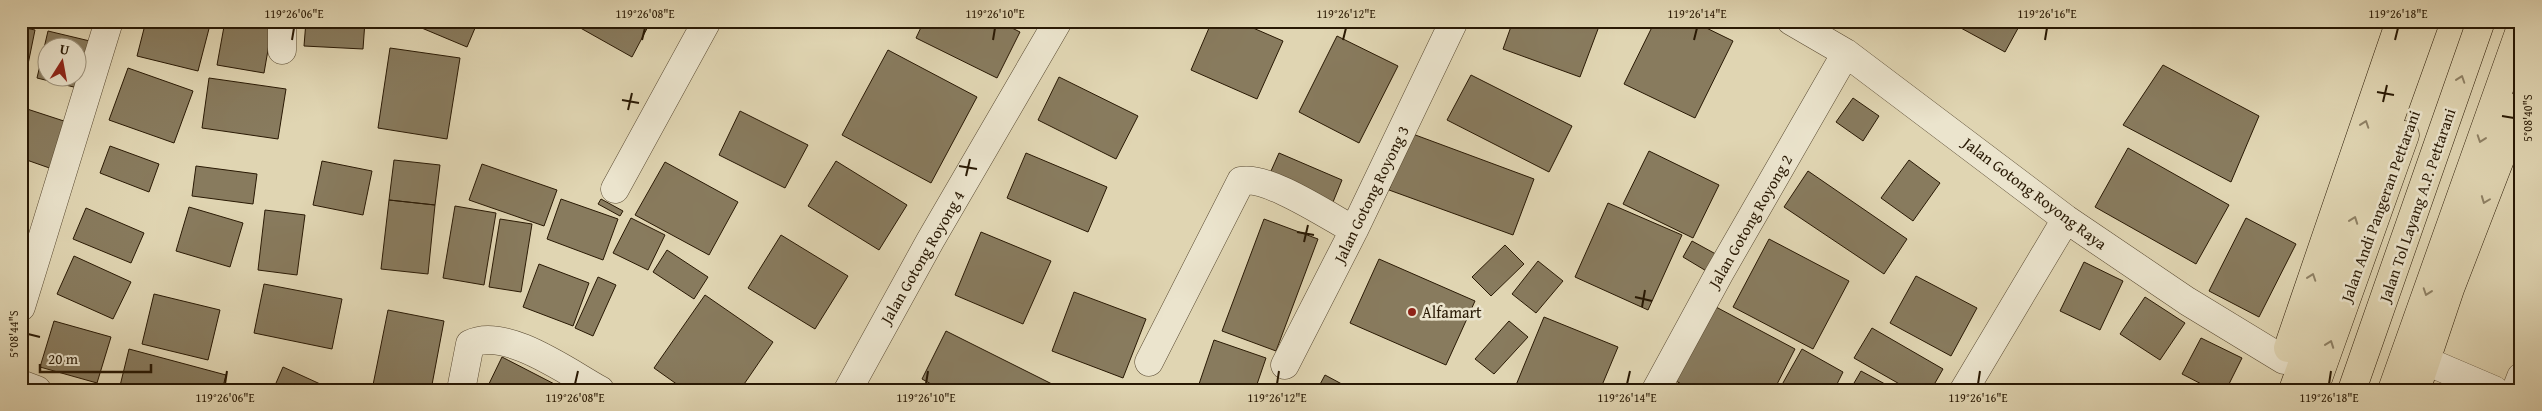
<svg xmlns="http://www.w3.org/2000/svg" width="2542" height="411" font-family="'Gentium Book Plus',serif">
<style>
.building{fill:#887b5e;stroke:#291904;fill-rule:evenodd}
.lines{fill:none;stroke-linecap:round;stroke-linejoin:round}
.minor-casing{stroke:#574830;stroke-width:29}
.highway-casing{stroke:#291904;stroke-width:29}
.minor{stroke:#ebe4cd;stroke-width:28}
.highway{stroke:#e0d5b2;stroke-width:28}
.oneway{stroke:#8e8064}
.ticks{fill:none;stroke:#291904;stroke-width:2}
.poi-dot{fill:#8f2418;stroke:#ebe4cd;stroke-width:2}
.labels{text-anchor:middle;stroke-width:5;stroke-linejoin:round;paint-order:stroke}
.street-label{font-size:16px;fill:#291904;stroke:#ebe4cd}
.poi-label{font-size:16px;fill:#291904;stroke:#ebe4cd;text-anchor:start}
.neatline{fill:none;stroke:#291904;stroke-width:2}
.ticks-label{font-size:12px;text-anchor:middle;fill:#291904}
</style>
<rect width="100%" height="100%" fill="#e0d5b2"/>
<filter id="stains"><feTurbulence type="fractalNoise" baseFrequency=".004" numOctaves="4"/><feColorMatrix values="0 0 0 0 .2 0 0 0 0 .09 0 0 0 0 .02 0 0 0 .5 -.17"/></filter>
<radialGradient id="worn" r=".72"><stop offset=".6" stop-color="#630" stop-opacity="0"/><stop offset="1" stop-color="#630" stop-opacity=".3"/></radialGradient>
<path class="building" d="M146 21H211L198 71 137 56Z
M225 21H273L264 73 217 65Z
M306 21H365L363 49 304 46Z
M405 21H478L467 47Z
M568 21H651L632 57Z
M924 21H998L1020 32 997 78 916 38Z
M1212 21H1237L1283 41 1257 99 1191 70Z
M1513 21H1601L1580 77 1503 49Z
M1655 21H1692L1733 41 1695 118 1624 84Z
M1948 21H2022L2005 52Z
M21 27 35 30 25 79 21 78Z
M48 31 94 42 82 89 37 78ZM48 48H78V78H48Z
M1337 36 1398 66 1359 143 1299 112Z
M390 48 460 58 447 139 378 128Z
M888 50 977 97 931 183 842 135Z
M2163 65 2259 116 2231 182 2123 125Z
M128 68 193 91 174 143 109 120Z
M1471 75 1572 126 1549 172 1447 120Z
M1059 77 1138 116 1116 159 1038 120Z
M209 78 286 89 278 139 202 128Z
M1853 98 1879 116 1863 141 1836 122Z
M21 107 73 124 58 171 21 158Z
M740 111 808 145 785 188 719 155Z
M1410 133 1534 179 1513 235 1389 190Z
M110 146 159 164 149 192 100 173Z
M2128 148 2229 205 2196 264 2095 207Z
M1649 151 1719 185 1693 238 1623 204Z
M1026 153 1107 187 1088 232 1007 198Z
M1279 153 1342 180 1331 207 1267 180Z
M394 160 440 165 435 205 389 200Z
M1909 160 1940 183 1913 221 1881 198Z
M322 161 372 171 363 215 313 205Z
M836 161 907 205 879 250 808 206Z
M665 162 738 202 709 255 635 215Z
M482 164 557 190 544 226 469 200Z
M196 166 257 174 253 204 192 196Z
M1808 171 1907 239 1884 274 1784 207Z
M561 199 618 219 603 260 547 239Z
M601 199 623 211 620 216 598 204Z
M389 200 435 205 428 274 381 269Z
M1608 203 1682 235 1648 310 1575 277Z
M455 206 496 213 484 285 443 278Z
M189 207 243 223 230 267 176 251Z
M86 208 144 233 131 263 73 239Z
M265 210 305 215 297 275 258 270Z
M631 218 665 235 648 270 613 253Z
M2246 218 2296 244 2259 317 2209 291Z
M500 219 532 224 521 292 489 287Z
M1264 219 1318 239 1276 351 1222 331Z
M981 232 1051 261 1023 324 955 295Z
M781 235 848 276 815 329 748 288Z
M1769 239 1849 281 1813 349 1733 307Z
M1692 241 1723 258 1713 275 1683 257Z
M1505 245 1524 264 1491 296 1472 277Z
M667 250 708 277 694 299 653 272Z
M74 256 131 282 113 319 57 294Z
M1379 259 1475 301 1446 365 1350 323Z
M1538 261 1563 281 1536 313 1512 294Z
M2084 262 2123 281 2100 330 2060 311Z
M539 264 589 283 573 326 523 307Z
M1916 276 1977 308 1951 356 1890 323Z
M598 277 616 285 593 336 575 328Z
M264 284 342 299 332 349 254 333Z
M1074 292 1146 319 1123 378 1052 351Z
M154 294 220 310 208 360 142 344Z
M705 295 773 342 740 390H685L654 368Z
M2145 297 2185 323 2160 360 2120 334Z
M1716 307 1795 349 1774 390H1692L1676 381Z
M388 310 444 321 431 390H372Z
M1544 317 1618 347 1600 390H1514Z
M54 321 111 337 97 383 40 367Z
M1509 321 1528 337 1494 374 1475 359Z
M1872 328 1943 369 1931 390H1910L1854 358Z
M946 331 1064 390H942L922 379Z
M2201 338 2242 358 2226 390H2213L2182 374Z
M1214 340 1266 358 1255 390H1197Z
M129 349 226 375 222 390H119Z
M1802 349 1843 372 1834 390H1779Z
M502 357 566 390H486Z
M283 367 329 388 328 390H273Z
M1861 371 1896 390H1850Z
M1325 375 1353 390H1317Z"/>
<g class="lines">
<defs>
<path id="minor" d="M282 21V50
M1791 21 1846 53 2066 219 2187 301 2284 360
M615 189 707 21
M21 307 109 21
M2426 361 2494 390
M1149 362 1241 181C1267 175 1328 216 1354 230
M1285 365 1354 230 1454 21
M21 384 37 390
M461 390 470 344C505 326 569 373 600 390
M848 390 930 241 1058 21
M1656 390 1719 274 1846 53
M1964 390 2066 219
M2516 390 2521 377"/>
<path id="highway" d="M2288 348 2400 21
M2293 390 2425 21
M2314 390 2405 135
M2352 390 2481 21
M2392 390 2521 27
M2416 390 2450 289 2521 105"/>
</defs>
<use href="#minor" class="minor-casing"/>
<use href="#highway" class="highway-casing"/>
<use href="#minor" class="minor"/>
<use href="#highway" class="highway"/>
</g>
<defs><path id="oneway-chevron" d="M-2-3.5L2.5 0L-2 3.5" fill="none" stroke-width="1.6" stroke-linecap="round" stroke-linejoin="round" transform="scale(1.25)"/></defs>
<g class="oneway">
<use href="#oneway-chevron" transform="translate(2461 79) rotate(-71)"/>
<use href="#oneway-chevron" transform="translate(2365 124) rotate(-71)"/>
<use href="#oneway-chevron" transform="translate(2481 139) rotate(109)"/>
<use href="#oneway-chevron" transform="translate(2485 200) rotate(111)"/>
<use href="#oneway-chevron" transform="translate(2354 220) rotate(-70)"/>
<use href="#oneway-chevron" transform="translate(2312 277) rotate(-71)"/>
<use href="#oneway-chevron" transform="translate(2427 292) rotate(109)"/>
<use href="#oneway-chevron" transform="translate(2330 344) rotate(-70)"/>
</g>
<path class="ticks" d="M292 40 294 28M642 40 645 28M993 40 995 28M1343 40 1346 28M1694 40 1697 28M2045 40 2047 28M2395 40 2398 28M2377 92 2394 95M622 100 639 103M2383 102 2387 85M628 110 632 93M2502 116 2514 118M959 166 977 169M966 176 970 159M1297 232 1314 235M1304 242 1308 225M1635 297 1652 301M1642 307 1645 290M28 334 40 337M225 384 227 371M575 384 578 371M926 384 928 371M1277 384 1279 371M1627 384 1630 371M1978 384 1980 371M2329 384 2331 371"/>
<circle class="poi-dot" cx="1412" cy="312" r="5"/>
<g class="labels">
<g class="street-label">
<text transform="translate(2035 193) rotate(37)" y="6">Jalan Gotong Royong Raya</text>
<text transform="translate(1371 194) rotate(-64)" y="6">Jalan Gotong Royong 3</text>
<text transform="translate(2417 205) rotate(-71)" y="6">Jalan Tol Layang A.P. Pettarani</text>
<text transform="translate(2380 206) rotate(-70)" y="6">Jalan Andi Pangeran Pettarani</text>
<text transform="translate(1750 221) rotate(-60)" y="6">Jalan Gotong Royong 2</text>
<text transform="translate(922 257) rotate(-60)" y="6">Jalan Gotong Royong 4</text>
</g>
<g class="poi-label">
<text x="1422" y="318">Alfamart</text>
</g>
</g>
<rect width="2542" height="411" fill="none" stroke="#e0d5b2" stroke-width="55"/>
<g transform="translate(62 62) rotate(11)"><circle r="24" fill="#ebe4cd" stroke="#9d937d"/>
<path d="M0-4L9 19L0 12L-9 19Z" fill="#8f2418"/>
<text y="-8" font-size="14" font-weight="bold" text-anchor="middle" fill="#291904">U</text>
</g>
<path d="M40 364v8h111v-8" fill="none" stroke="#291904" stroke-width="2.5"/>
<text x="48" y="364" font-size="15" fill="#291904" stroke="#ebe4cd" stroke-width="4" paint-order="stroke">20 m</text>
<rect x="28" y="28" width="2486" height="356" class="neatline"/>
<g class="ticks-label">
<text x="294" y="18">119°26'06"E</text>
<text x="645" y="18">119°26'08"E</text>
<text x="995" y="18">119°26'10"E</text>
<text x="1346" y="18">119°26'12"E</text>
<text x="1697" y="18">119°26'14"E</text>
<text x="2047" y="18">119°26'16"E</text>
<text x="2398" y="18">119°26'18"E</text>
<text transform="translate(2528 118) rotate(-90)" y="4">5°08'40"S</text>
<text transform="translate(14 334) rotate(-90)" y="4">5°08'44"S</text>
<text x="225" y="402">119°26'06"E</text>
<text x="575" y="402">119°26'08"E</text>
<text x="926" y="402">119°26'10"E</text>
<text x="1277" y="402">119°26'12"E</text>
<text x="1627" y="402">119°26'14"E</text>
<text x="1978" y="402">119°26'16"E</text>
<text x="2329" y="402">119°26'18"E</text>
</g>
<rect width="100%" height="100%" filter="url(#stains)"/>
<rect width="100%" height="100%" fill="url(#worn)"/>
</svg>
